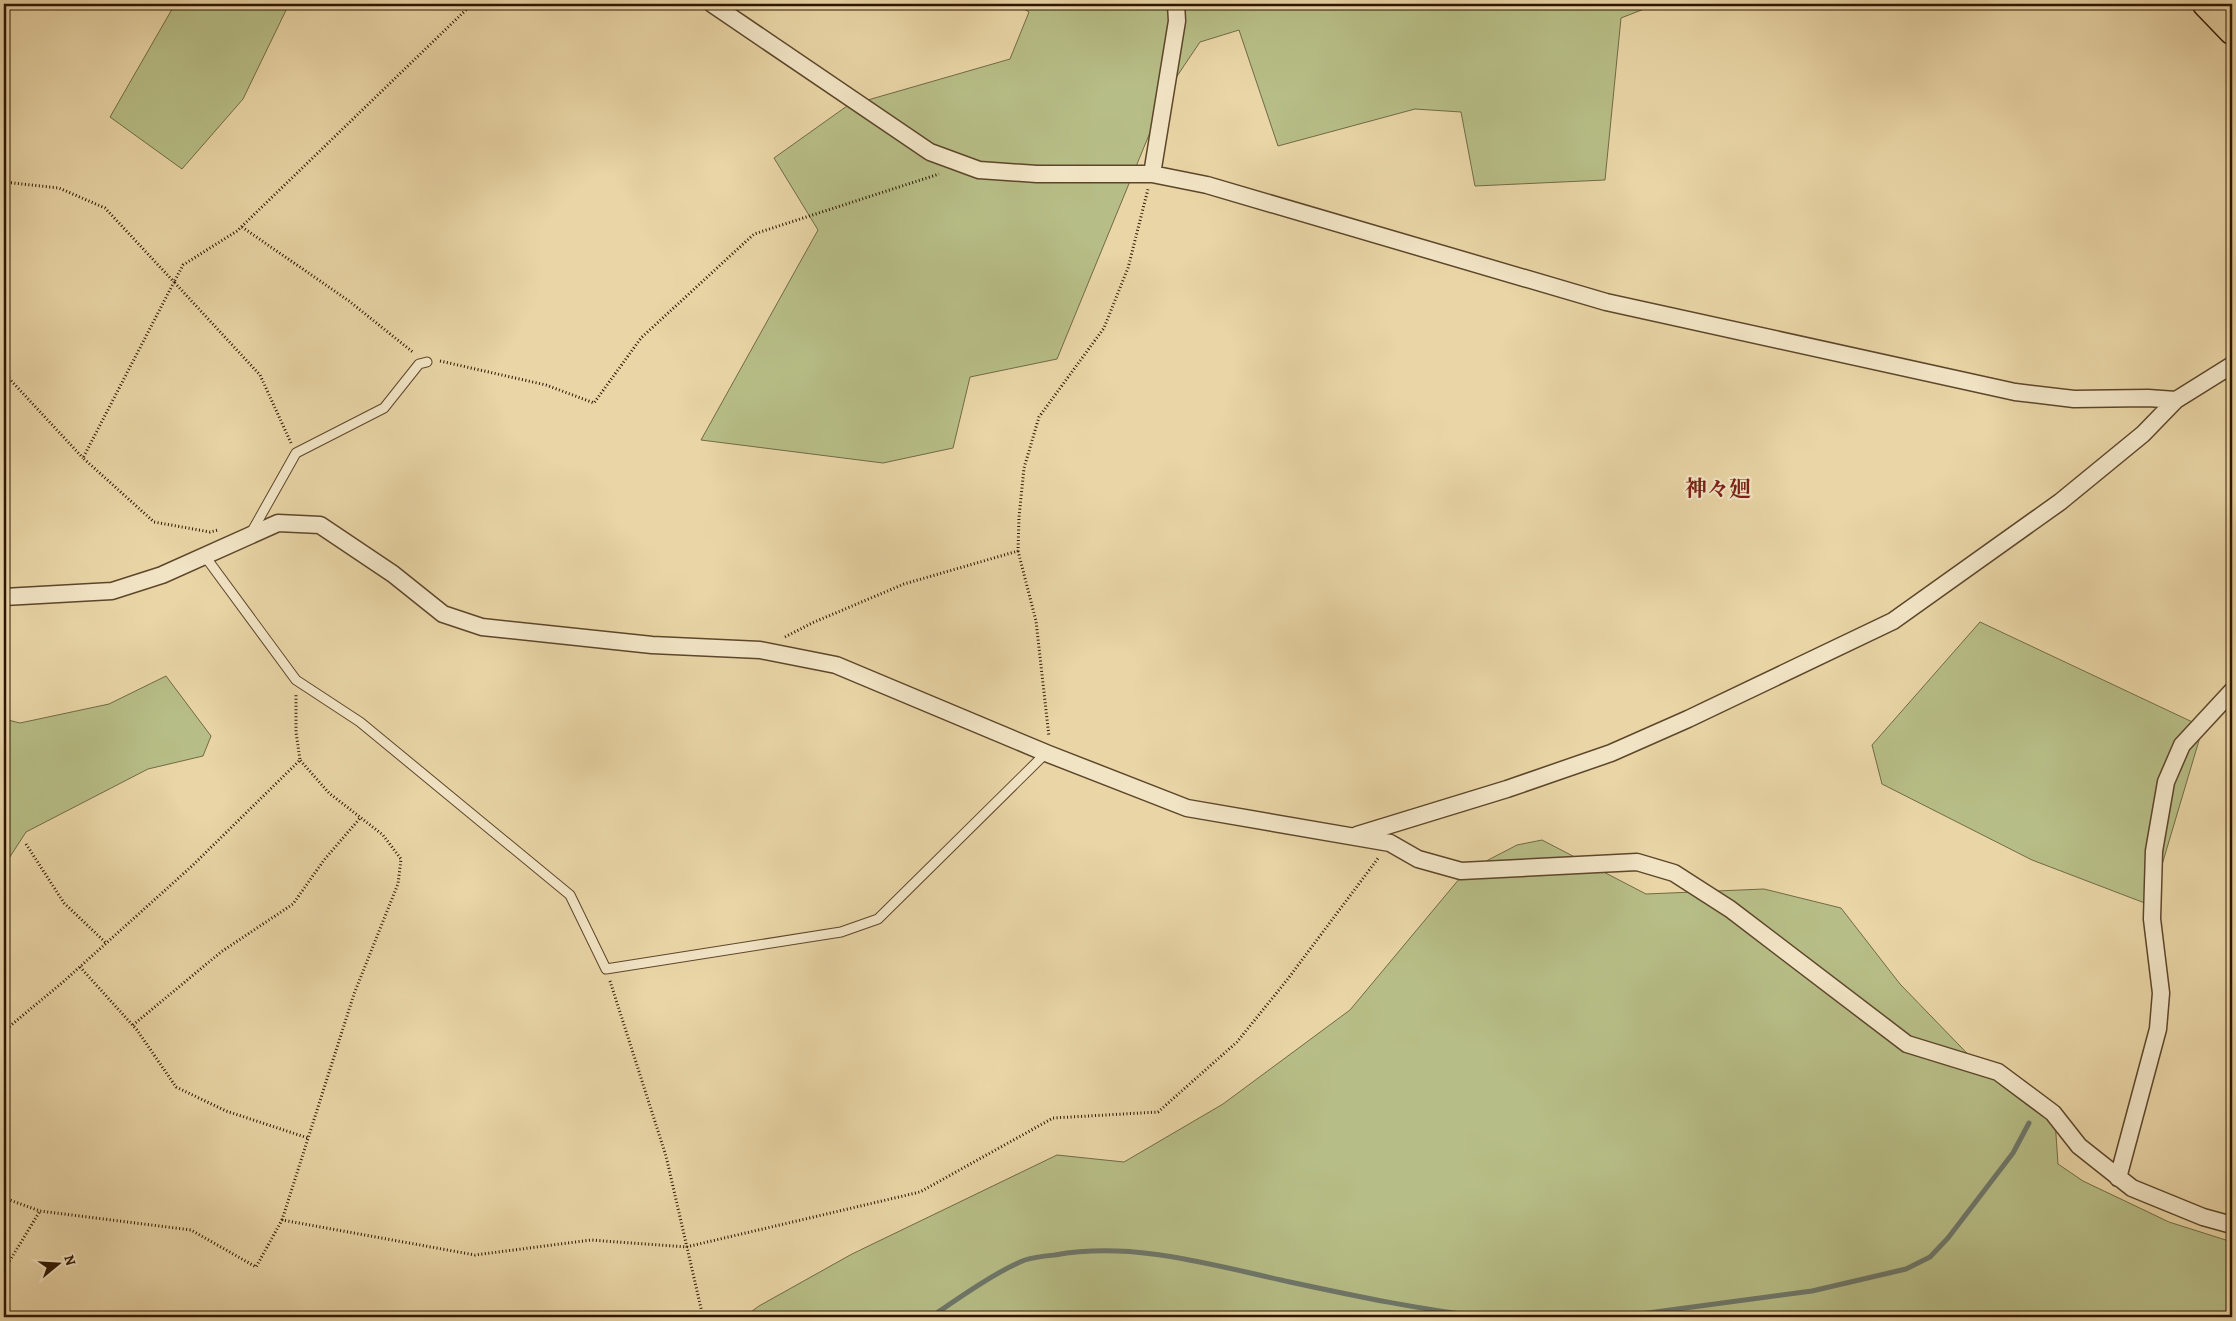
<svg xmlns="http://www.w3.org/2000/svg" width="2236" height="1321" font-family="Alegreya,'Noto Serif JP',serif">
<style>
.green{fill:#b7bd86;stroke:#726a43}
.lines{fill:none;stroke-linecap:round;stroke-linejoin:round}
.stream{stroke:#6e776a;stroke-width:5}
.lane-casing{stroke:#5d462a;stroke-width:11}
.street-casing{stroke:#5d462a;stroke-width:19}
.primary-casing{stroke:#2e1600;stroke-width:29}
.path{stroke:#2e1600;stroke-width:3;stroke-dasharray:1 2.5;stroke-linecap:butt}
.lane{stroke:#f1e4c5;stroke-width:9}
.street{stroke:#f1e4c5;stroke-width:16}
.primary{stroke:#e9d5a6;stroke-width:26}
.labels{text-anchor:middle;stroke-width:4.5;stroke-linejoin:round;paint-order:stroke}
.quarter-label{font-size:22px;font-weight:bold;fill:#7a1f14;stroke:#f1e4c5}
</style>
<rect width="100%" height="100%" fill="#e9d5a6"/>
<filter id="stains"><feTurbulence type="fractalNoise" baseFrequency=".004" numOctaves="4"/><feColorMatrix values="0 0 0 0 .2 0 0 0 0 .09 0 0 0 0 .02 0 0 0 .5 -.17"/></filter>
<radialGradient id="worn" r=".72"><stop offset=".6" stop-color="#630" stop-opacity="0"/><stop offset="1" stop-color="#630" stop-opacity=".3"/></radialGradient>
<path class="green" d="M175 4H289L243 99 182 169 110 117Z
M1016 4H1657L1621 18 1605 180 1475 186 1461 112 1415 109 1278 146 1239 30 1200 42 1167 91 1057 359 970 377 953 448 883 463 701 440 818 230 774 158 847 106 1010 59 1029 12Z
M1980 622 2203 727 2150 905 2032 860 1882 784 1872 745Z
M166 676 211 736 203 756 148 769 26 832 4 866V719L20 723 109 704Z
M1542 840 1646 894 1764 889 1841 908 1900 984 1988 1075 2055 1120 2058 1164 2083 1181 2169 1222 2232 1242V1317H744L759 1306 852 1254 1057 1155 1124 1162 1223 1104 1350 1010 1465 872 1517 845Z"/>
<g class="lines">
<path class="stream" d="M931 1317C957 1299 997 1271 1025 1260 1034 1257 1045 1256 1055 1255 1134 1241 1212 1265 1290 1282 1355 1296 1421 1310 1487 1317
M1618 1317 1812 1291 1906 1269 1930 1257 1948 1238 2013 1153 2029 1123"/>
<defs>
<path id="lane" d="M251 533 296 453 384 408 419 364 427 362
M204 555 296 680 360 722 570 895 606 969 841 932 878 919 1046 753"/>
<path id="street" d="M712 4 930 152 979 170 1037 174H1152L1207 185 1606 302 2015 392 2074 399 2148 398 2176 400
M1152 174 1177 21 1176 4
M4 597 112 591 162 575 278 523 320 525 393 574 443 614 482 627 652 645 760 650 836 665 1046 753 1187 808 1390 843 1418 859 1461 871 1637 862 1674 873 1730 909 1907 1044 1998 1072 2053 1113 2079 1146 2132 1188 2203 1217 2232 1225
M1357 835 1507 789 1611 753 1688 719 1893 621 2060 502 2143 434 2176 400 2232 365
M2118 1178 2158 1029 2161 993 2152 919 2154 851 2166 782 2182 745 2232 691"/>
<path id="primary" d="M2206 4 2232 31"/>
</defs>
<use href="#lane" class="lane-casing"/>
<use href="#street" class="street-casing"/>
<use href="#primary" class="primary-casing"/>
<path class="path" d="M4 182 59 188 105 208 174 282 83 458 154 522 210 532 218 530
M242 227 349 301 414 353
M440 361 546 385 594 403 641 338 754 234 939 174
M4 373 83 458
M291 443 260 375 174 282 183 265 237 231 472 4
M1018 551 1036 621 1049 737
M785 637 812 623 904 584 1018 551 1019 517 1024 468 1039 417 1104 328 1128 268 1148 189
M26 844 64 903 106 943
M80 967 137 1030 176 1087 226 1111 308 1138
M610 981 666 1156 703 1317
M133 1025 221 952 293 904 324 860 361 817
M4 1031 63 982 192 866 300 760 296 732V695
M4 1198 40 1211 191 1230 256 1267 282 1220 475 1255 591 1240 686 1247 920 1192 1053 1118 1158 1112 1237 1042 1287 980 1379 857
M282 1220 354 994 398 884 401 859 383 835 329 793 300 760
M4 1270 40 1211"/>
<use href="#lane" class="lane"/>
<use href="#street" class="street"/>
<use href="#primary" class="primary"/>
</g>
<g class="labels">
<g class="quarter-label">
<text x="1718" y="496">神々廻</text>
</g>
</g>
<rect width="2236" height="1321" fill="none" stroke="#e9d5a6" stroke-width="20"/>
<rect x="5" y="5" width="2226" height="1311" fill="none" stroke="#2e1600" stroke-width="2.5"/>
<rect x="10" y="10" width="2216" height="1301" fill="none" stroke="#2e1600"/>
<g transform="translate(58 1264) rotate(72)" stroke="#f1e4c5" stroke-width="4" paint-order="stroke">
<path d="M0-4L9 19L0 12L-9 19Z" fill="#2e1600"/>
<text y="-8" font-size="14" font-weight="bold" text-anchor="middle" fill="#2e1600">N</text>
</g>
<rect width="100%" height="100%" filter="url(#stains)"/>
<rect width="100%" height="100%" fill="url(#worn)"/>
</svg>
